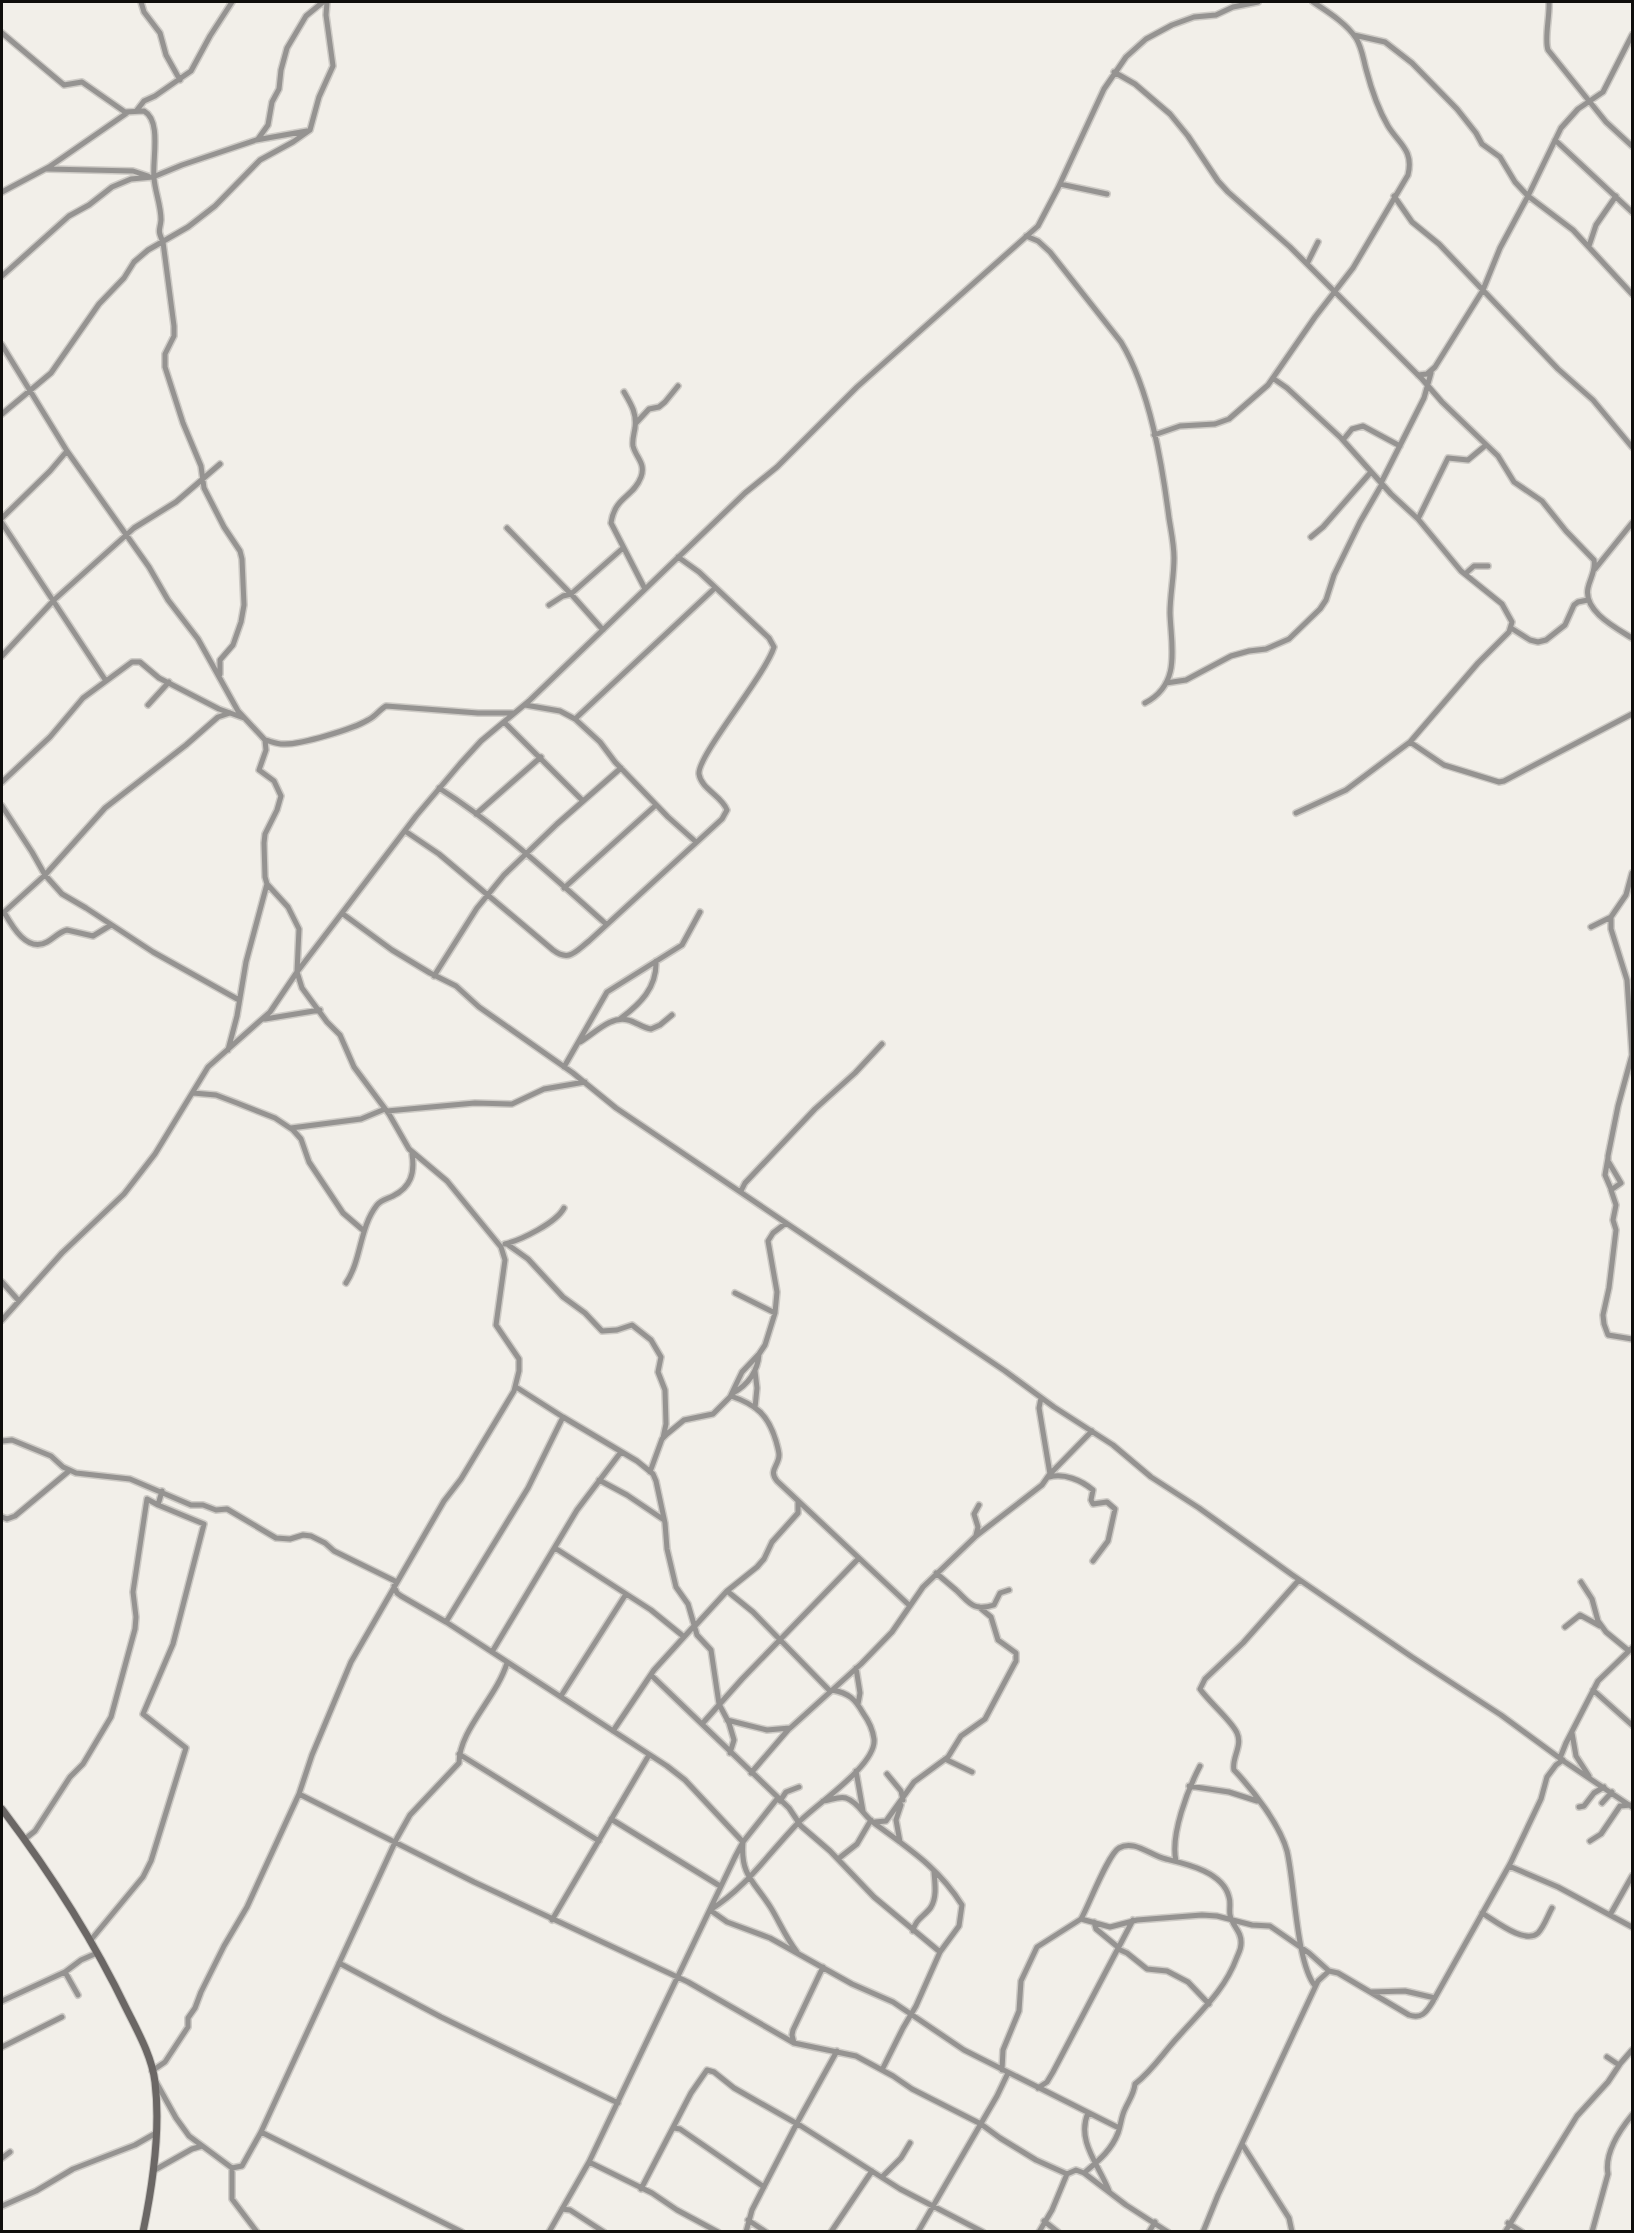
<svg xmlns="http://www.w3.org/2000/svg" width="1634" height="2233" font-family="'IBM Plex Sans',sans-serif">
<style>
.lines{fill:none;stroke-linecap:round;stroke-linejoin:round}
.street-casing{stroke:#cecbc6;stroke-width:8}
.secondary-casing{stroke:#cecbc6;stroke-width:9}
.street{stroke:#959391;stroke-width:5}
.secondary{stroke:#6b6765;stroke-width:7}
</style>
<rect width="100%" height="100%" fill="#f2efe9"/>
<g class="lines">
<defs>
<path id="street" d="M141 2 144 12 160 33 166 55 180 80
M1549 2C1550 16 1544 39 1548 50L1606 122 1632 146
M2 33 64 85 82 82 125 112 144 111C162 121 152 160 154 178 155 192 161 205 161 220 160 231 157 229 163 242L174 326V336L165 354V367L183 423 201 466 204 488 224 527 240 551 242 559 244 605 241 622 233 645 220 660V674
M1354 35 1385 42 1412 63 1457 109 1476 133 1482 144 1500 157 1515 182 1528 196 1573 230 1632 294
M1114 72 1135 84 1170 114 1188 136 1218 181 1228 192 1290 247 1422 379 1442 402 1498 456 1514 482 1542 501 1566 531 1594 560C1596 571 1590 578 1588 588 1583 611 1616 628 1632 638
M137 110 144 101 155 96 191 71 210 36 232 2
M258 139 268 125 272 102 279 89 281 70 287 48 306 16 323 2
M1555 140 1632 212
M48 169 133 171 148 176
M1060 184 1107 194
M2 192 49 167 127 113
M1394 196 1412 222 1439 244 1558 369 1593 400 1632 447
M1026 236 1038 241 1050 252 1121 342C1150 390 1162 463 1169 518 1171 531 1174 544 1174 558 1174 577 1170 595 1170 613 1171 646 1182 684 1145 703
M1589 246 1596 225 1616 196
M1307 264 1318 242
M2 276 69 216 89 205 112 187 131 179 153 177 182 165 256 140 307 131
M2 345 67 451 149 567 168 600 198 639 238 711 265 740 266 750 259 770 274 781 281 796 277 810 265 834 264 843 265 877 267 884 288 907 299 929 297 972 302 988 327 1022 340 1035 354 1067 389 1114 409 1149 447 1181 501 1247 505 1260 496 1325 519 1359V1371L514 1391 461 1479 444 1501 351 1662 312 1755 299 1794 247 1907 224 1946 201 1992 195 2008 188 2018V2027L165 2062 152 2071
M1418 375 1427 374 1435 367 1483 290 1500 248 1528 196 1561 128 1578 109 1603 92 1632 35
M1274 379 1287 388 1341 438 1391 494 1418 519 1461 571 1502 604 1512 622 1509 632 1478 663 1410 742 1346 790 1296 813
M624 392C631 404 637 413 635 428 634 434 632 440 633 446 636 458 646 463 641 477 633 498 615 496 611 523L645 589
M2 414 51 373 99 304 124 278 134 262 148 250 188 227 215 206 260 160 293 142 310 130 319 97 333 66 326 15 327 2
M636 423 649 409 659 407 665 402 678 386
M1154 435 1180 426 1215 424 1229 419 1268 385 1315 317 1353 268 1408 175C1414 150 1399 144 1388 126 1378 109 1371 88 1366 69 1363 58 1362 48 1356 38 1346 23 1328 12 1313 2
M1343 440 1352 429 1363 426 1400 446
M1381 483 1424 398 1431 373
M2 518 50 471 67 451
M1418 519 1448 458 1468 460 1486 445
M2 523 106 681
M507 528 571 594 603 630
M1311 537 1323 527 1371 472
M1595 569 1632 523
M1465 574 1474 566H1488
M549 605 563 596 571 594 623 548
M1511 628 1530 640 1538 642 1546 640 1565 625 1574 605 1578 602 1588 600
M2 656 54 600 134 528 176 502 220 464
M1166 683 1186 680 1231 656 1249 651 1266 649 1289 639 1320 609 1326 600 1334 575 1360 522 1382 484
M148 705 169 682
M525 705 560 711 575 719 600 742 615 762 668 817 696 842
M575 719 715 588
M504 722 583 801
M265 740C270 741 277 744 283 744 300 745 353 729 368 720 375 717 379 710 386 706L478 713H514
M1410 742 1444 765 1499 782 1504 781 1632 714
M2 782 50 737 83 698 132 662H140L159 678 219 709 244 718
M439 788C499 826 553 877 606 924
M2 806 32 852 45 875 62 894 86 908 153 952 239 1000
M476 814 541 757
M405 831 439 854 553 950C569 962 575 952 589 941L722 819 727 810C722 796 701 789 699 774 697 756 765 676 774 647L769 638 699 572 678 557
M1632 873 1626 895 1611 917V929L1627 980 1631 1039 1632 1055 1618 1106 1608 1156V1161L1621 1183 1611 1190 1616 1205 1613 1220 1616 1230 1609 1288 1603 1315 1604 1324 1608 1335 1632 1339
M564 888 656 805
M4 912C12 926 27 953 47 942 54 938 59 932 67 930L93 936 111 925
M2 914 45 875 105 808 186 745 218 717 230 713
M343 914 392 950 430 973 456 986 479 1007 573 1073 616 1108 1005 1371 1054 1407 1113 1445 1151 1477 1199 1508 1291 1574 1412 1657 1501 1715 1565 1762 1632 1807
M1591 927 1611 917
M434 976 477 908 504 875 557 824 621 768
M265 1019 320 1010
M620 1019C640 1004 657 988 656 961
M580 1042C594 1034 611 1015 628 1020 636 1022 643 1028 651 1029L660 1025 672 1015
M228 1050 237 1016 246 962 267 884
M564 1067 607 992 682 945 700 912
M193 1093 216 1095 237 1103 275 1118 293 1130 301 1139 309 1162 343 1213 364 1231
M387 1111 475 1103 512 1104 544 1089 585 1082
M291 1128 361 1119 385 1109
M1608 1158 1605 1175 1611 1189
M741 1191 745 1183 815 1109 855 1073 882 1044
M505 1244C521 1240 556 1223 564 1208
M507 1244 528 1259 563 1297 585 1313 602 1331 617 1330 632 1325 651 1340 661 1357 658 1372 665 1390 666 1424 663 1438
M2 1282 19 1301
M346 1283C362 1259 359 1228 377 1205 381 1200 387 1199 393 1196 411 1187 415 1173 412 1154
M735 1293 775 1313
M2 1320 62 1253 124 1194 155 1154 208 1067 270 1012 297 972 416 816 460 764 481 741 529 701 745 493 777 467 857 387 1038 226 1058 188 1104 89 1126 57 1146 39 1172 25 1194 17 1216 15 1233 7 1258 2
M755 1371 757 1388 755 1408
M516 1387 563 1417 637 1461 653 1474 656 1481 665 1523 667 1549 676 1587 688 1604 697 1635 711 1650 719 1704 729 1723 734 1740 730 1753
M733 1393C748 1385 758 1371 759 1354
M731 1396C757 1405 768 1415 776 1441 777 1445 779 1451 779 1455 779 1466 768 1470 777 1481L910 1606
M1041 1398 1039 1408 1050 1474
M2 1441 12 1440 51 1456 63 1467 76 1473 130 1479 191 1505H203L216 1510 227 1509 276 1538 290 1539 303 1535 311 1536 325 1543 334 1551 397 1582
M650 1472 662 1439 667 1434 684 1420 713 1414 730 1397 742 1372 759 1354 765 1345 775 1313 777 1292 768 1241 773 1233 786 1223
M1049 1477C1064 1473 1081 1480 1093 1490L1091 1500 1093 1504 1107 1502 1115 1509 1108 1541 1093 1561
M599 1480 627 1495 664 1520
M2 1517 7 1519 15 1516 69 1471
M976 1535 978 1527 974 1514 979 1505
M555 1548 651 1610 683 1636
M936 1573C943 1579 949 1584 956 1590 969 1602 973 1612 994 1605L1000 1593 1009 1590
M1299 1580 1243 1643 1205 1679 1200 1689C1209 1702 1232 1721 1237 1733 1243 1746 1231 1759 1234 1770 1253 1790 1280 1825 1287 1851 1295 1885 1296 1962 1315 1986
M1581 1582 1592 1599 1598 1621 1606 1632 1629 1651
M394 1586 397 1593 401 1596 446 1622 667 1766 685 1780 743 1842C740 1876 755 1882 771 1908 780 1923 786 1938 797 1952
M727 1591 753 1612 830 1691
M446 1622 528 1488 563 1417
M694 1627 727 1591 757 1567 764 1559 772 1542 798 1513V1502
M1565 1627 1580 1615 1600 1626
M492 1652 577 1510 621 1452
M856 1668 860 1693 858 1704
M651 1675 789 1808 801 1826 830 1851 874 1897 940 1952
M832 1690C849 1693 855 1699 863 1713 868 1720 873 1731 874 1739 877 1765 815 1805 798 1823 769 1853 746 1888 710 1910L727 1922 770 1938 852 1984 893 2002 964 2050 1119 2128
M1593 1690 1632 1725
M561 1696 626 1594
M727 1720 767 1730 790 1728
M702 1724 742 1679 858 1559
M613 1731 654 1670 694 1626
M1572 1733 1576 1756 1589 1776
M459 1754 599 1841
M1560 1758 1566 1743 1598 1681 1632 1648
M945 1759 972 1772
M856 1771 863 1811
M751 1773 788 1730 861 1664 892 1632 923 1587 976 1536 1042 1485 1049 1475 1092 1431
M887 1774 901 1791 903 1800
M1189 1786 1229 1792 1257 1801
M299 1794 474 1882 688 1982 794 2043 856 2056 893 2076 912 2089 981 2124 1000 2138 1036 2160 1067 2174
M780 1801 786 1792 799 1787
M823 1801C831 1800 839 1796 846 1798 858 1802 864 1816 874 1823 909 1849 938 1867 962 1905L959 1926 940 1952 916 2006 903 2028 882 2070
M1602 1803 1612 1792
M1579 1807 1584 1806 1594 1793 1604 1787
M611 1819 720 1886
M875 1822 886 1821 914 1782 948 1757 961 1736 985 1719 1016 1661V1653L998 1640 991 1617 979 1607
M25 1839 35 1831 70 1777 83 1764 111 1717 135 1629 136 1617 133 1592 147 1499 158 1505 162 1491
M1590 1841 1601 1834 1620 1806 1631 1805
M900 1842 896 1820 901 1805
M838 1859 857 1844 871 1820
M1176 1861C1170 1835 1188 1789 1200 1766
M1509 1866 1558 1887 1632 1927
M1482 1913C1494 1920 1525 1945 1538 1933 1544 1927 1548 1915 1552 1908
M1610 1915 1632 1876
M1081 1919C1089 1905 1108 1854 1119 1848 1134 1839 1151 1856 1166 1859 1187 1864 1223 1872 1229 1897 1231 1903 1229 1909 1230 1915 1232 1926 1242 1931 1241 1944 1241 1949 1239 1952 1237 1957 1225 1990 1201 2011 1178 2037 1163 2053 1153 2070 1135 2084 1134 2094 1129 2100 1125 2109 1121 2117 1121 2125 1118 2133 1111 2151 1098 2161 1084 2173
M552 1920 649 1755
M1094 1922 1096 1929 1119 1948
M913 1931C915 1919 925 1916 931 1907 937 1897 935 1884 934 1872
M90 1941 143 1877 151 1861 186 1748 143 1714 173 1644 204 1524 158 1505
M1118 1949 1127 1953 1147 1969 1167 1971 1188 1982 1209 2004
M339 1963 441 2017 618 2103
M65 1972 78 1995
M1371 1992 1405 1991 1435 1998
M2 2001 65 1972 81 1960 97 1953
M794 2043 792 2035 793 2030 823 1967
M2 2047 62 2017
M1607 2057 1619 2065 1632 2050
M1002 2070 1003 2050 1019 2011 1021 1981 1037 1947 1081 1919 1110 1927 1137 1920 1202 1915 1217 1916 1252 1925 1270 1926 1309 1953 1329 1971
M156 2082 176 2118 189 2136 232 2168 242 2166 261 2132 397 1838 410 1815 459 1763C459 1730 497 1697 507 1663
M1038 2088 1047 2082 1053 2072 1133 1920
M1088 2113C1076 2141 1099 2165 1109 2191
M674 2128 680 2129 764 2187
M261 2132 462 2232
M1242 2144 1289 2218 1292 2232
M2 2158 10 2152
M589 2162 652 2193 677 2210 718 2232
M232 2168V2199L257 2232
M153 2171 192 2149 202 2146
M882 2177 901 2158 910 2143
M641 2189 691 2093 707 2070 714 2072 734 2088 801 2126 900 2189 983 2232
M2 2206 36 2191 73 2169 135 2145 156 2133
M562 2209 570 2210 604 2232
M748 2220 766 2232
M1044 2221 1058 2232
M1508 2223 1522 2232
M549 2232 589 2162 735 1857 743 1842 777 1799
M746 2232 752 2210 797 2123 837 2051
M831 2232 872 2171
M918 2232 997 2096 1008 2073
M1039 2232 1052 2210 1067 2174 1076 2170 1084 2173 1126 2205 1168 2232
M1149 2232 1155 2222
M1203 2232 1218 2195 1318 1981 1329 1971 1338 1973 1409 2015C1421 2019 1426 2013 1432 2003L1510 1864 1541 1799 1547 1777 1556 1765 1563 1760
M1505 2232 1577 2116 1608 2082 1620 2064
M1592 2232 1608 2174C1604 2153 1619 2131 1632 2115"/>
<path id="secondary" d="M2 1809C49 1871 93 1939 127 2010 138 2032 152 2057 155 2082 161 2131 153 2184 143 2232"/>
</defs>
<use href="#street" class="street-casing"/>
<use href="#secondary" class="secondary-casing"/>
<use href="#street" class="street"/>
<use href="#secondary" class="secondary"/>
</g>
<rect width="1634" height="2233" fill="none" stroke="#0f0e0c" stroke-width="6"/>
</svg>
